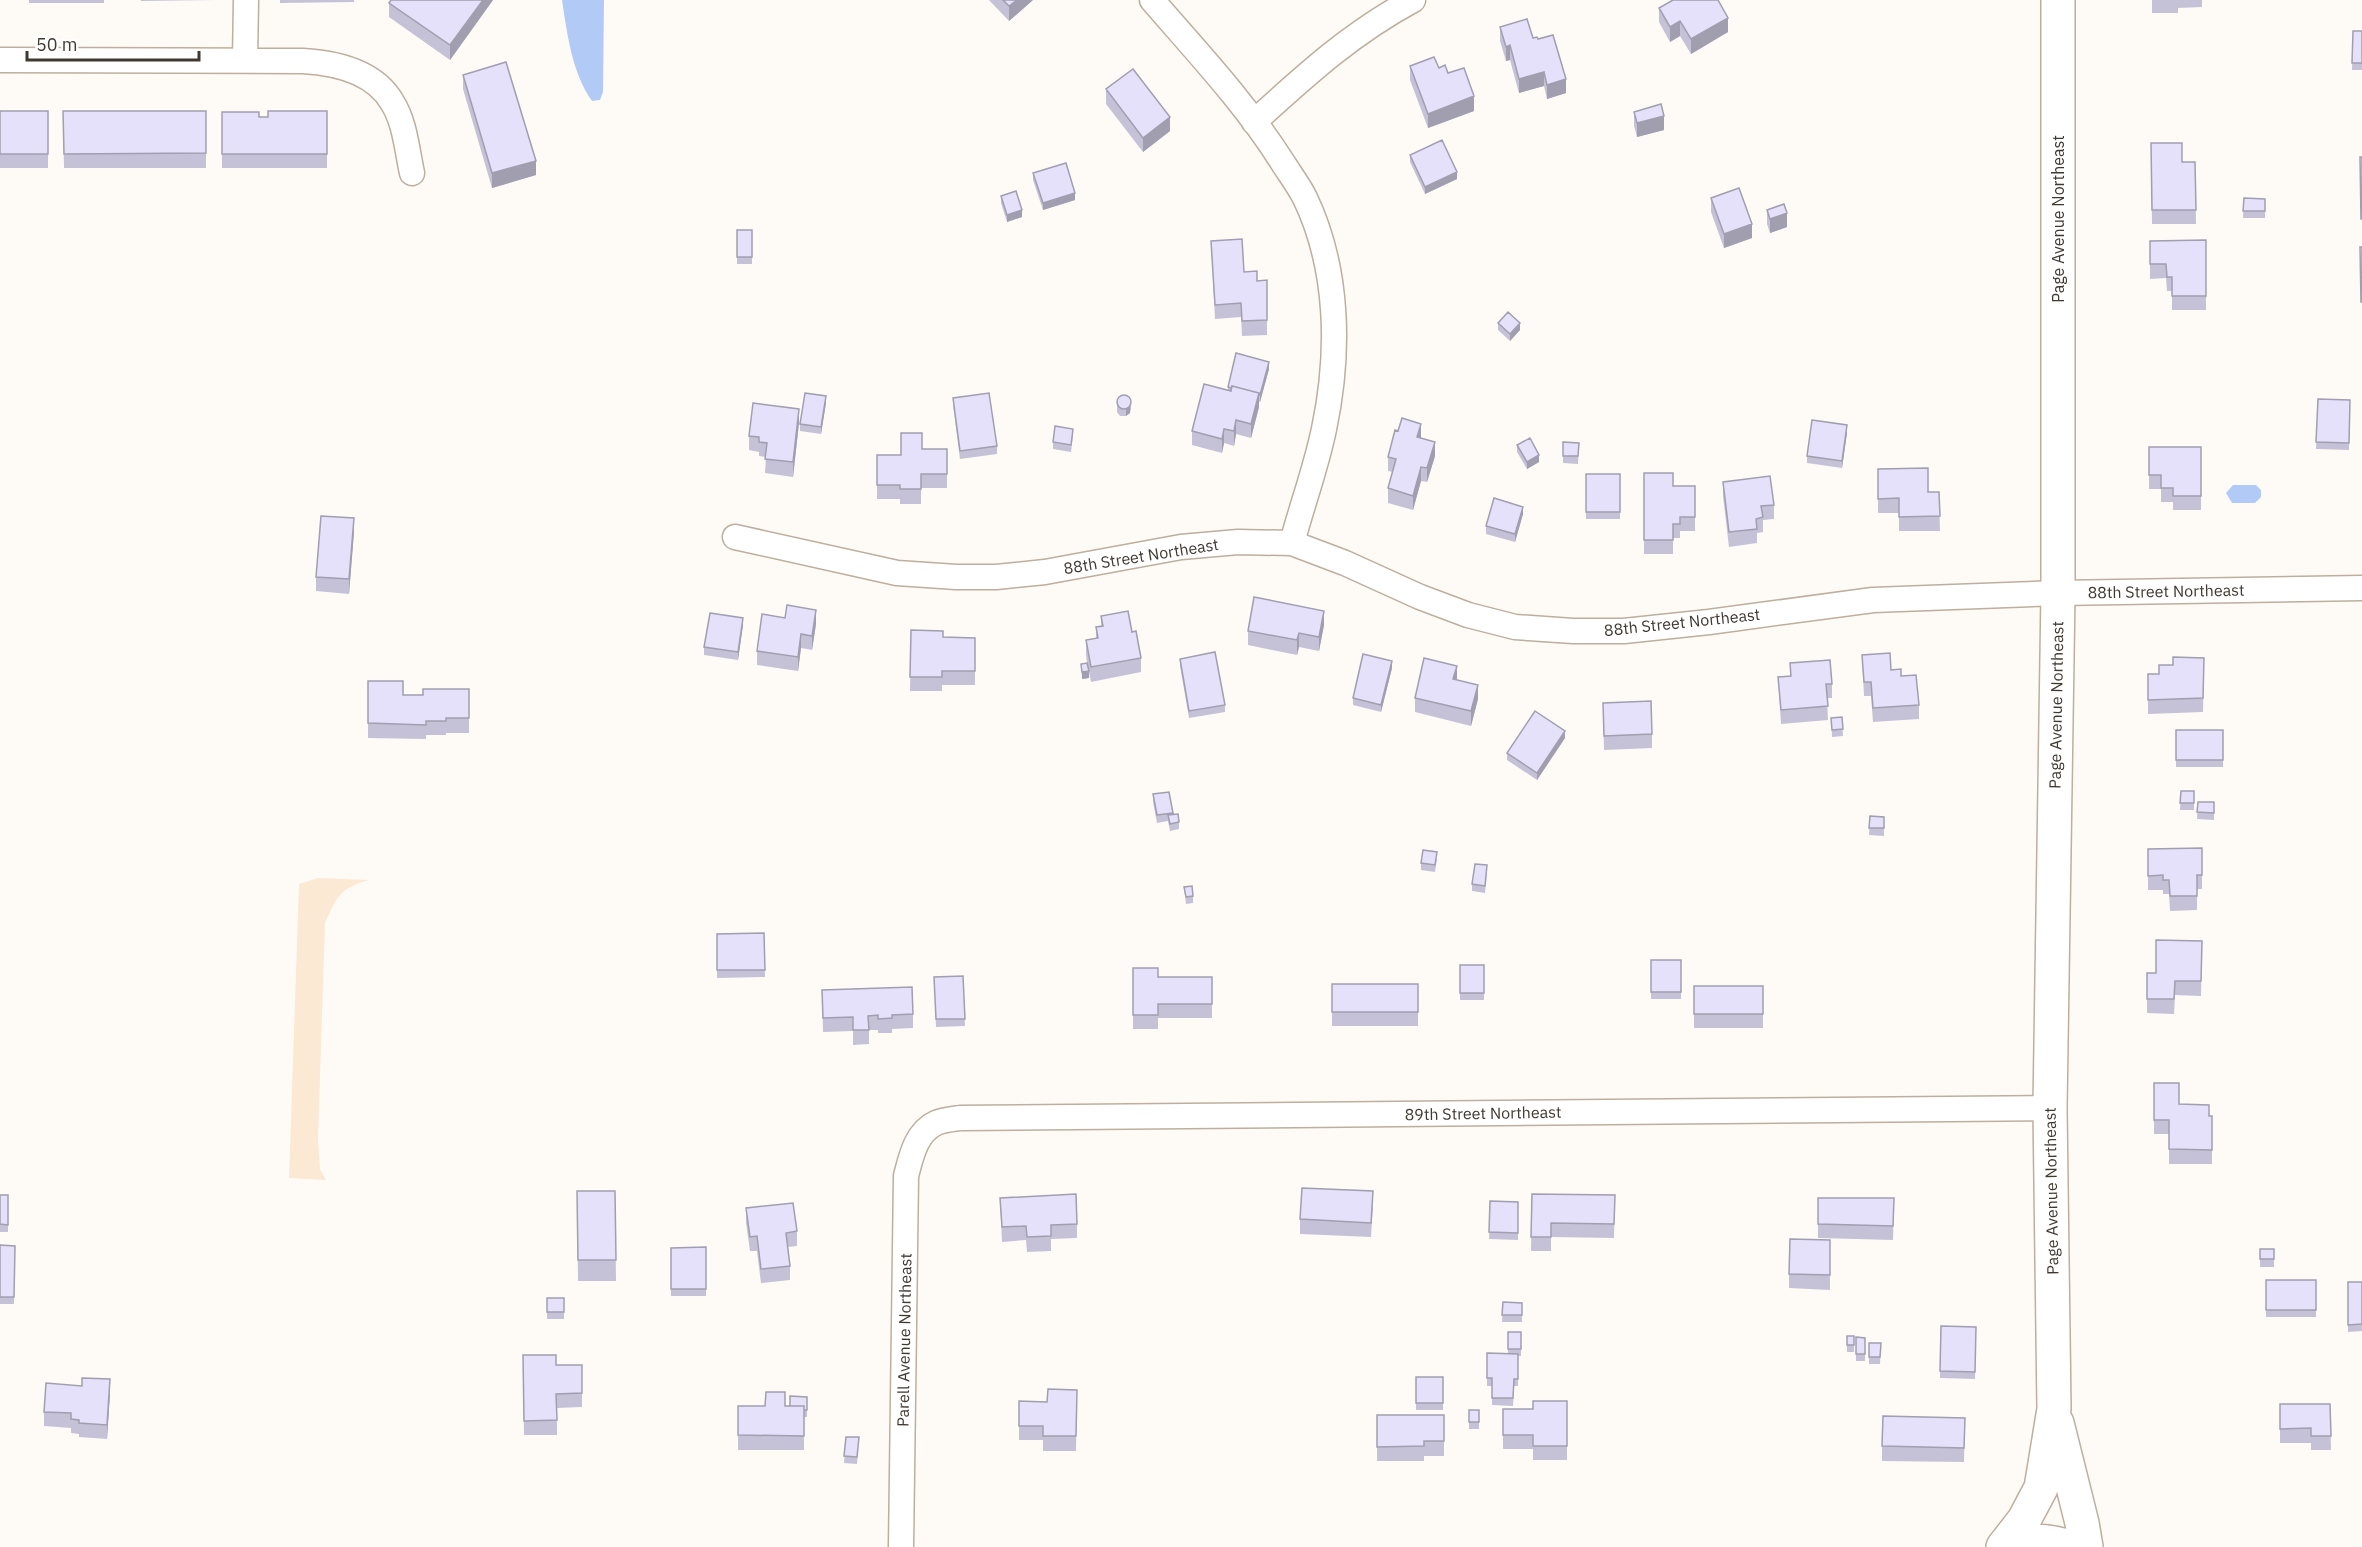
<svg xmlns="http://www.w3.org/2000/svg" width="2362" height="1547" font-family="'IBM Plex Sans',sans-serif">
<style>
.green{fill:#fbe9d4}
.water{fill:#b2cbf6}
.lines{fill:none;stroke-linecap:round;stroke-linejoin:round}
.street-casing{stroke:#beae9d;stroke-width:27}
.secondary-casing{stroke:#beae9d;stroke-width:36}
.street{stroke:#fff;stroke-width:24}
.secondary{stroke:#fff;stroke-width:33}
.wall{fill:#c5c2d7}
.shaded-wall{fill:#a09eaf}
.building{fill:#e5e1fa;stroke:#a09eaf;stroke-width:1.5}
.labels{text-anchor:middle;stroke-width:6;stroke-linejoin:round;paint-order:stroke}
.street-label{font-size:16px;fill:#403932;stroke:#fff}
</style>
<rect width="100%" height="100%" fill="#fefbf7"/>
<path class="green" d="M318 878 369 880C340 888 337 896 325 923L318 1139 320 1169 326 1180 289 1178 299 884Z"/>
<path class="water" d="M562 0H604L603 92 600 100 592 101C572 73 567 33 562 0Z
M2233 485H2256L2261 490V497L2255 503H2232L2226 493Z"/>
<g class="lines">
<defs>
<path id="street" d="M1152 0C1197 52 1246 104 1283 163 1290 174 1299 186 1305 198 1339 269 1340 353 1324 429 1316 468 1302 505 1292 543
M0 60 303 61C336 63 374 71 392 102 405 122 407 150 412 173
M245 60 246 0
M1254 122C1306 75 1350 34 1413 0
M735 537 897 573 956 577H996L1045 572 1181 547 1238 542 1292 543 1345 563 1420 597 1468 615 1515 627 1573 631H1624L1709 622 1873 600 2058 593 2362 588
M901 1547 906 1176C911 1157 916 1132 936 1123 943 1120 953 1119 960 1118L2050 1108"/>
<path id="secondary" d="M2057 1423 2082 1523 2086 1547
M2003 1547 2024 1520 2041 1488 2054 1409 2050 1108 2058 593V0
M2010 1547C2030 1538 2049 1540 2069 1547"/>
</defs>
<use href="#street" class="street-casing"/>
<use href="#secondary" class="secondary-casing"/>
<use href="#street" class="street"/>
<use href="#secondary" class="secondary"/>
</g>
<path class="wall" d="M29 0H104V3H29Z
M141 0H216L141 1Z
M280 0H354V2L280 3Z
M391 0H493L450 60 389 17V3Z
M989 0H1033L1009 21Z
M2152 0H2202V7L2178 8V13H2152Z
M1659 8 1728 32 1691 54 1680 36 1670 42 1659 22Z
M1500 27 1533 38 1566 93 1547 99 1544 86 1519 93 1510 60 1506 61 1500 41Z
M2353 31H2362V70H2352Z
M1410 66 1439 68 1448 73 1474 111 1428 128 1410 80Z
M463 75 536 175 492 188 463 89Z
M1106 89 1170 131 1143 152 1106 104Z
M0 111H48V168H0Z
M63 111H206V168H64Z
M327 111V168H222V112L259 117H268Z
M1634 112 1664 130 1637 137 1634 126Z
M2151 143 2182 162H2195L2196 224H2152Z
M1410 155 1457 179 1425 194 1410 162Z
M1033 173 1075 200 1043 210 1033 180Z
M1001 196 1022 217 1007 222 1001 203Z
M1711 198 1752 238 1724 248 1711 212Z
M2244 198 2265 199V218H2243Z
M1767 210 1787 227 1770 233 1767 224Z
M737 230H752V264H737Z
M2206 240V310H2172V291H2167L2166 278 2150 279V241Z
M1211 241 1244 272 1257 281 1267 280V335L1242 336 1241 317 1215 319Z
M1498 323 1520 330 1510 341 1498 330Z
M1269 369 1260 402H1259V407L1251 438 1236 434 1234 446 1224 443 1222 453 1192 445V431L1228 390V387Z
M953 398 997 446V454L960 459 953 405Z
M1117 399 1131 407 1130 413 1126 416H1120L1117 412Z
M2318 399 2350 400 2349 450 2316 449Z
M826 403 821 434 800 431V424Z
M799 423 793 477 765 473 766 457 759 456V452L749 450V436Z
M1847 433 1842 468 1807 463V456Z
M1073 436 1071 452 1053 449V442Z
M1421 438 1435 456 1427 482 1421 481 1413 510 1388 503V488L1393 472 1388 471V457Z
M1563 442 1579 443 1578 464 1563 463Z
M1517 445 1539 462 1527 469 1517 452Z
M2149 447H2201V510H2173V502H2161V489H2149Z
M922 449H947V488H921V504H900V499H877V455H901Z
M1878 469 1928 492H1939L1940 531H1899V513H1878Z
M1644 473 1673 486H1695V531H1680V538H1673V554H1644Z
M1586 474H1620V519H1586Z
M1723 482 1774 505V519L1763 520V532L1757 533V543L1729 547 1723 496Z
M1523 514 1515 542 1486 534V526Z
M354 532 349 594 316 591V577Z
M1101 616 1132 632 1141 658V672L1091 682 1089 672V678L1082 679 1081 664 1087 663 1086 655V640L1096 638V627L1101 626Z
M816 624 812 650 801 648 798 671 757 665V651Z
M743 625 738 660 704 655V647Z
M1324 625 1319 651 1299 647 1297 655 1248 645V631Z
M911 630 943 637 975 638V685H942V691H910Z
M1862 655 1901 676 1919 705V719L1873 722 1871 696H1864Z
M2204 658 2203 712 2148 714V674H2159L2173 665Z
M1180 659 1225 705V712L1189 718 1180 666Z
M1790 663 1832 684V698H1827L1828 720 1781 724 1778 677 1790 676Z
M1392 668 1381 712 1353 705V698Z
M1457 680 1478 699 1471 726 1415 712V698Z
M368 681 403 695H423L469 689V733H446V735H426V739L368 738Z
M1603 703 1652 734V748L1604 750Z
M1842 717 1843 736 1832 737 1831 718Z
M2176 730H2223V767H2176Z
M1565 738 1537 780 1507 760V753Z
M2181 791H2194V810H2180Z
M1153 794 1173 813V815L1179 822V829L1170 831 1168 821 1157 823 1153 802Z
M2198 802H2214V820L2197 819Z
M1870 816 1884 817V836L1869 835Z
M2202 848V889H2197V910L2170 911 2169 894H2163V890H2148V849Z
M1437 859 1435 872 1421 870V863Z
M1487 872 1485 893 1472 891V884Z
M1184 887 1193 896V903L1186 904Z
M764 933 765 977 717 978V934Z
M2202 941 2201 996 2175 995 2174 1014 2147 1013V973H2156Z
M1651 960H1681V999H1651Z
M1460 965H1484V1000H1460Z
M1133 968 1158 977H1212V1018H1158V1029H1133Z
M963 976 965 1026 936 1027 934 977Z
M1332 984H1418V1026H1332Z
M1694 986H1763V1028H1694Z
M822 990 913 1014V1028L892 1029V1033H878V1030H869V1044L853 1045V1031L823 1032Z
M2154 1083 2179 1104 2209 1116H2212V1164H2169V1134H2154Z
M577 1191H615L616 1281H578Z
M1532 1194 1615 1195 1614 1238 1551 1237V1251H1531Z
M0 1195H8V1232H0Z
M1000 1198 1077 1224V1238L1051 1239V1251L1027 1252 1026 1240 1002 1242Z
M1818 1198H1894L1893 1240 1818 1238Z
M1490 1201 1518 1202V1240L1489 1239Z
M1373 1206 1371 1237 1300 1234V1219Z
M746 1208 797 1231V1246L787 1247 790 1266V1280L761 1283 757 1251H750L746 1223Z
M1830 1240V1290L1789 1288V1274Z
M0 1245 15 1246 14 1304H0Z
M706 1247V1296H671V1248Z
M2260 1249H2274V1267H2260Z
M2266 1280H2316V1317H2266Z
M2348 1282H2362V1331L2348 1332Z
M547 1298H564V1319H547Z
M1503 1302 1522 1303V1322H1502Z
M1941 1326 1976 1327 1975 1379 1940 1378Z
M1508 1332H1521V1356H1518V1386H1514L1513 1406 1492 1405V1386H1487V1353H1508Z
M1847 1336H1854V1352H1847Z
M1856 1337 1865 1338V1361H1856Z
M1869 1343H1881L1880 1364H1869Z
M523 1355 556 1365H582V1407L557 1408V1435H524Z
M1416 1377H1443V1410H1416Z
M1077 1390 1076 1451H1043V1440H1019V1401L1047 1402Z
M110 1393 107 1439 79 1437V1434L71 1433V1428L44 1426V1412Z
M807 1397V1417H804V1450H738V1406H790Z
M1567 1401V1460H1533V1449H1503V1409H1533Z
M2280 1404H2330L2331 1450H2311V1443H2280Z
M1469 1410H1479V1429H1469Z
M1377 1415H1444V1456H1424V1461H1377Z
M1965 1418 1964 1462 1882 1461V1446Z
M846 1437H859L857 1464 844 1463Z"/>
<path class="shaded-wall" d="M483 0H493L450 60V45Z
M1017 0H1033L1009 21V6Z
M1728 18V32L1691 54V39Z
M1680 21V36L1670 42V27Z
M1510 45V60L1506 61V47Z
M1544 72V86L1519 93V79Z
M1566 79V93L1547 99V85Z
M1474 96V111L1428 128V114Z
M1664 116V130L1637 137V123Z
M1170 117V131L1143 152V138Z
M536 161V175L492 188V173Z
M1457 172V179L1425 194V187Z
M1075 193V200L1043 210V203Z
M1022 210V217L1007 222V215Z
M1787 213V227L1770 233V219Z
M1752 224V238L1724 248V234Z
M1520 323V330L1510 341V334Z
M1269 362V369L1260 402V395Z
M1259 393V407L1251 438V424Z
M826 396V403L821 434V427Z
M1131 400 1130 413 1126 416V409Z
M799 409V423L793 477V462Z
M1236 420V434L1234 446V431Z
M1421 424V438L1417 437Z
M1847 425V433L1842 468V461Z
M1224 429V443L1222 453V439Z
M1435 442V456L1427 482V468Z
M1539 455V462L1527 469V462Z
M1421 467V481L1413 510V496Z
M1523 507V514L1515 542V534Z
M354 518V532L349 594V579Z
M816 610V624L812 650V636Z
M1324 611V625L1319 651V637Z
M743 618V625L738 660V652Z
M1299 633V647L1297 655V640Z
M801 634V648L798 671V657Z
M1392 661V668L1381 712V705Z
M1457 666V680L1453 679Z
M1089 671V678L1082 679V672Z
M1478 685V699L1471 726V711Z
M1565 731V738L1537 780V773Z
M110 1379V1393L107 1439V1425Z"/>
<path class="building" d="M391 0H483L450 45 389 3Z
M1003 0H1017L1009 6Z
M1673 0H1718L1728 18 1691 39 1680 21 1670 27 1659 8Z
M1527 19 1533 38 1537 37 1538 39 1553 35 1566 79 1547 85 1544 72 1519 79 1510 45 1506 47 1500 27Z
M2353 31H2362V63H2352Z
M1434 57 1439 68 1445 65 1448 73 1464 68 1474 96 1428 114 1410 66Z
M506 62 536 161 492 173 463 75Z
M1133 69 1170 117 1143 138 1106 89Z
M1661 104 1664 116 1637 123 1634 112Z
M0 111H48V154H0Z
M63 111H206V153L64 154Z
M268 111H327V154H222V112H259V117H268Z
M1442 140 1457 172 1425 187 1410 155Z
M2151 143H2182V162H2195L2196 210H2152Z
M2360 157H2362V219H2361Z
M1066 163 1075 193 1043 203 1033 173Z
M1739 188 1752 224 1724 234 1711 198Z
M1016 191 1022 210 1007 215 1001 196Z
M2244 198 2265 199V211H2243Z
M1784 204 1787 213 1770 219 1767 210Z
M737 230H752V257H737Z
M1242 239 1244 272 1257 271V281L1267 280V320L1242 321 1241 303 1215 305 1211 241Z
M2206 240V296H2172V277H2167L2166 264H2150V241Z
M2360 247H2362V302H2361Z
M1508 312 1520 323 1510 334 1498 323Z
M1236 353 1269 362 1260 395H1259V393L1232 386 1231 388 1228 387Z
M1204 384 1231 391 1232 386 1259 393 1251 424 1236 420 1234 431 1224 429 1222 439 1192 431Z
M805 393 826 396 821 427 800 424Z
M989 393 997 446 960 451 953 398Z
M1117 402a7 7 0 1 1 14 0a7 7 0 1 1-14 0Z
M2318 399 2350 400 2349 443 2316 442Z
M753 403 799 409 793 462 765 459 767 443 759 442V437L749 436Z
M1402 418 1421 424 1417 437 1435 442 1427 468 1421 467 1413 496 1388 488 1396 459 1388 457 1395 430 1398 431Z
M1812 420 1847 425 1842 461 1807 456Z
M1055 426 1073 429 1071 445 1053 442Z
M901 433H922V449H947V474H921V489H900V485H877V455H901Z
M1530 438 1539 455 1527 462 1517 445Z
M1563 442 1579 443 1578 456H1563Z
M2149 447H2201V496H2173V488H2161V475H2149Z
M1928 468V492H1939L1940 516 1899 517V498L1878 499V469Z
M1644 473H1673V486H1695V517H1680V524H1673V540H1644Z
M1586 474H1620V512H1586Z
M1770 476 1774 505 1761 506 1763 517 1756 519 1757 529 1729 532 1723 482Z
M1494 498 1523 507 1515 534 1486 526Z
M321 516 354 518 349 579 316 577Z
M1254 597 1324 611 1319 637 1299 633 1297 640 1248 631Z
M787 605 816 610 812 636 801 634 798 657 757 651 762 614 785 618Z
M1128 611 1132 632 1136 631 1141 658 1091 667 1086 640 1098 638 1096 627 1103 626 1101 616Z
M710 613 743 618 738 652 704 647Z
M911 630 943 631V637L975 638V671H942V677H910Z
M1215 652 1225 705 1189 711 1180 659Z
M1890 653 1891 670 1901 669V676L1916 675 1919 705 1873 708 1871 682H1864L1862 655Z
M1363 654 1392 661 1381 705 1353 698Z
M2173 657 2204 658 2203 698 2148 700V674H2159V665H2173Z
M1424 658 1457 666 1453 679 1478 685 1471 711 1415 698Z
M1830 660 1832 684H1826L1828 706 1781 710 1778 677 1791 676 1790 663Z
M1087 663 1089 671 1082 672 1081 664Z
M368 681H403V695H423V689H469V718H446V721H426V725L368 723Z
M1651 701 1652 734 1604 736 1603 703Z
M1535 711 1565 731 1537 773 1507 753Z
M1842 717 1843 729 1832 730 1831 718Z
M2176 730H2223V760H2176Z
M2181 791H2194V803H2180Z
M1169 792 1173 813 1157 815 1153 794Z
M2198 802H2214V813L2197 812Z
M1178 814 1179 822 1170 824 1168 815Z
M1870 816 1884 817V828H1869Z
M2202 848V875H2197V896H2170L2169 880H2163V875L2148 876V849Z
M1423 850 1437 852 1435 865 1421 863Z
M1475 864 1487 865 1485 886 1472 884Z
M1192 886 1193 896 1186 897 1184 887Z
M764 933 765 970H717V934Z
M2156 940 2202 941 2201 981H2175L2174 999H2147V973H2156Z
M1651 960H1681V992H1651Z
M1460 965H1484V993H1460Z
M1133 968H1158V977H1212V1004H1158V1015H1133Z
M963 976 965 1019H936L934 977Z
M1332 984H1418V1012H1332Z
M1694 986H1763V1014H1694Z
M912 987 913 1014 892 1015V1018L878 1019V1015L868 1016 869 1030H853V1017L823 1018 822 990Z
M2154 1083H2179V1104L2209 1105V1116H2212V1150L2169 1149V1120H2154Z
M1302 1188 1373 1191 1371 1223 1300 1219Z
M577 1191H615L616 1260H578Z
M1076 1194 1077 1224 1051 1225V1236L1027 1237 1026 1226 1002 1227 1000 1198Z
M1532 1194 1615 1195 1614 1224 1551 1223V1237H1531Z
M0 1195H8V1225L0 1224Z
M1818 1198H1894L1893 1226 1818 1224Z
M1490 1201 1518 1202V1233L1489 1232Z
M793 1203 797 1231 786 1233 790 1266 761 1269 757 1236 750 1237 746 1208Z
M1790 1239 1830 1240V1275L1789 1274Z
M0 1245 15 1246 14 1297H0Z
M706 1247V1289H671V1248Z
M2260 1249H2274V1259H2260Z
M2266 1280H2316V1310H2266Z
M2348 1282H2362V1324L2348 1325Z
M547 1298H564V1312H547Z
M1503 1302 1522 1303V1315H1502Z
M1941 1326 1976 1327 1975 1372 1940 1371Z
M1508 1332H1521V1349H1508Z
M1847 1336H1854V1345H1847Z
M1856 1337 1865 1338V1354H1856Z
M1869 1343H1881L1880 1357H1869Z
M1487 1353 1518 1354V1379H1514L1513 1398H1492V1378H1487Z
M523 1355H556V1365H582V1393L556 1394 557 1420 524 1421Z
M1416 1377H1443V1403H1416Z
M82 1378 110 1379 107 1425 79 1423V1420L71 1419V1413L44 1412 46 1383 82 1386Z
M1048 1389 1077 1390 1076 1436H1043V1426H1019V1401L1047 1402Z
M766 1392H785V1406H804V1436L738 1435V1406H765Z
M790 1396 807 1397V1410H804V1406H790Z
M1533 1401H1567V1446H1533V1435H1503V1409H1533Z
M2280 1404H2330L2331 1436H2311V1428L2280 1429Z
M1469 1410H1479V1422H1469Z
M1377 1415H1444V1441H1424V1446L1377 1447Z
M1883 1416 1965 1418 1964 1448 1882 1446Z
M846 1437H859L857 1457 844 1456Z"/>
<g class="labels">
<g class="street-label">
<text transform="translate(2058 219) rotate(-90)" y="6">Page Avenue Northeast</text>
<text transform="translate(1141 556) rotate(-9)" y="6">88th Street Northeast</text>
<text transform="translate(2166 591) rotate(-1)" y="6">88th Street Northeast</text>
<text transform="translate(1682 622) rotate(-6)" y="6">88th Street Northeast</text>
<text transform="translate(2056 705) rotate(-89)" y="6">Page Avenue Northeast</text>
<text transform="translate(1483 1113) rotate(-1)" y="6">89th Street Northeast</text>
<text transform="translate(2051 1191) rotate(-91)" y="6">Page Avenue Northeast</text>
<text transform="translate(904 1340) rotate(-89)" y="6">Parell Avenue Northeast</text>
</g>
</g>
<path d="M27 51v9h172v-9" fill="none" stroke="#403932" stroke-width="3"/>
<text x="36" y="51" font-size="18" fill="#403932" stroke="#ffffff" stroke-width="4.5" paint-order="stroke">50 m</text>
</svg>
